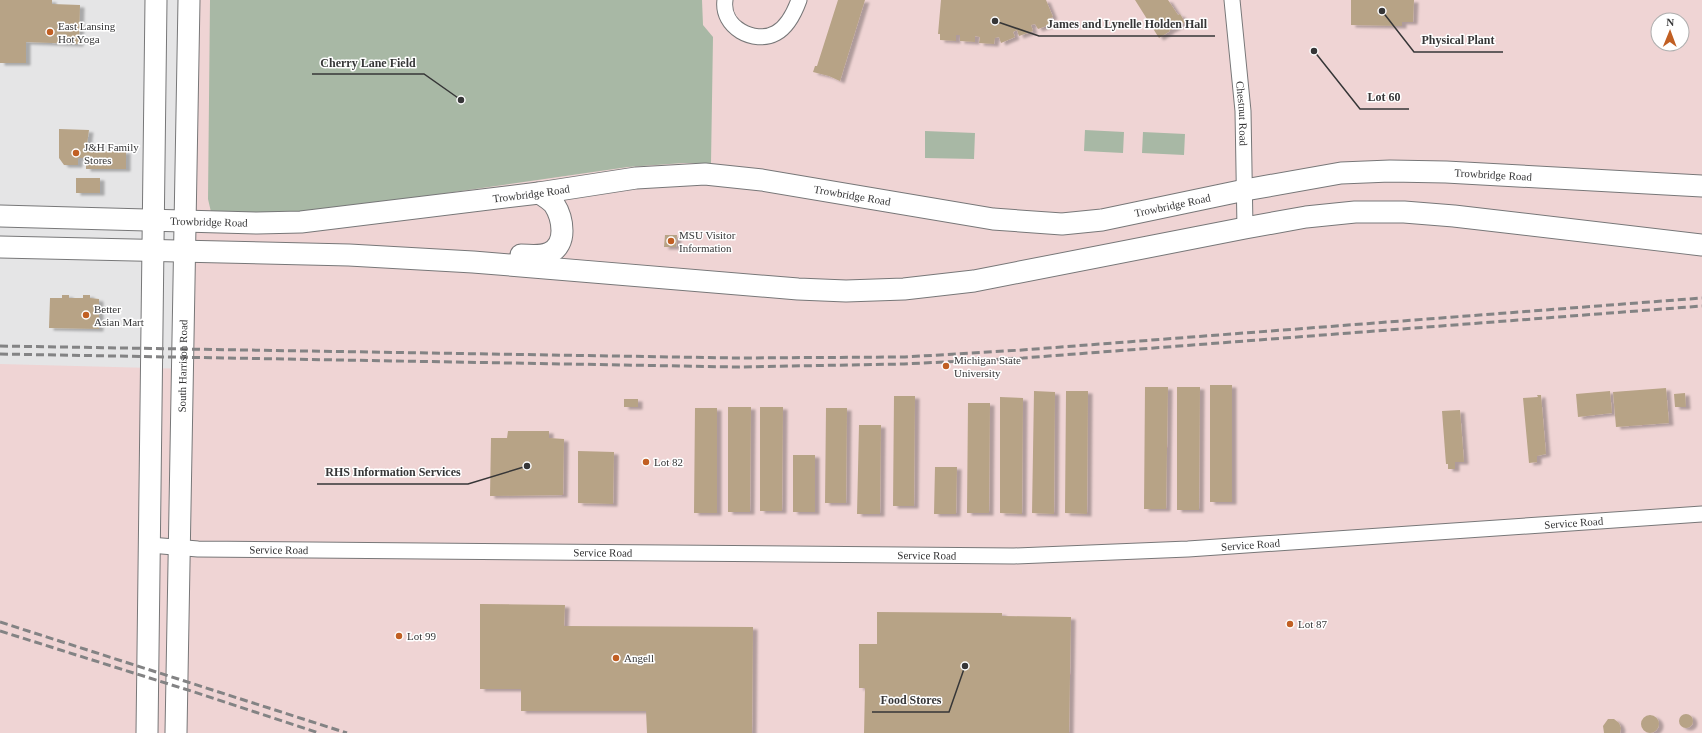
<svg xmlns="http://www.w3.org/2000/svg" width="1702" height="733" font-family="'Times New Roman',serif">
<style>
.education{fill:#efd4d4;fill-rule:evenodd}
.green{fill:#a8b8a5}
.building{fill:#b7a386;filter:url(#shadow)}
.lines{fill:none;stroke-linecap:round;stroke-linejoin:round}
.street-casing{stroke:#777778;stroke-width:17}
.secondary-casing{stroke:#777778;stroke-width:23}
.street{stroke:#fff;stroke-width:15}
.secondary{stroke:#fff;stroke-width:21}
.rail{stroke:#838384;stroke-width:3;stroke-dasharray:8 4;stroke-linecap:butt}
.poi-dot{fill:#c15f23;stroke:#fff;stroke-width:1.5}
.labels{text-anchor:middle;stroke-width:3;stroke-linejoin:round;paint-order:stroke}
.poi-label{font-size:11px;fill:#363637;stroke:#fff;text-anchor:start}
.street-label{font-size:11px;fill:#363637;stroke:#fff}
.leader{fill:none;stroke:#363637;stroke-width:1.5}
.callout-dot{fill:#363637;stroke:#fff;stroke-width:1.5}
.callout-label{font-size:12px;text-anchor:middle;font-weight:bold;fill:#363637;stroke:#fff;stroke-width:3;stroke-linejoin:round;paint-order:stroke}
</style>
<defs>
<filter id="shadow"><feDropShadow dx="4.5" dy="2.5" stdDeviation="1" flood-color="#0004"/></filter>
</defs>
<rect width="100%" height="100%" fill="#e5e5e6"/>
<path class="education" d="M197 0H1702V733H0V364L190 369ZM1658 20H1682V44H1658Z"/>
<path class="green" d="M210 0H702L703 25 713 37 711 163H684L628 167 329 210 277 214 211 212 208 199Z
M1085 130 1124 132 1123 153 1084 151Z
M925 131 975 133 974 159 925 158Z
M1143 132 1185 134 1184 155 1142 153Z"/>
<path class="building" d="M0 0H52V4L80 5 79 44 26 42V63H0Z
M838 0H865L840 81 829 76 813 72 815 66H817Z
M941 0H1046L1053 17 1050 18 1052 24 1038 29 1035 24 1031 25 1033 31 1019 36 1017 30 1013 32 1015 37 1001 43 999 37 995 38 994 44 979 43 980 37 975 36V42L960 41V35H956V41L940 40V34H938Z
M1135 0H1168L1178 15 1180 14 1185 22 1171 30H1169L1170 31 1159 38Z
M1351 0H1414L1413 22H1402V26L1351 25Z
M59 129 89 130 86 151H126V169H86V158H78V165H64L59 158Z
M76 178H100V193H76Z
M665 235H677L676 247H664Z
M62 295H69V298H83V295H90V298L99 299V329L49 328 50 298H62Z
M1210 385H1232V502H1210Z
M1145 387H1168L1166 509H1144Z
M1177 387H1200L1199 510H1177Z
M1666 388 1669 423 1616 427 1613 392Z
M1034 391 1055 392 1054 514 1032 513Z
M1066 391H1088L1087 514 1065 513Z
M1610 391 1612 413 1578 417 1576 394Z
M1685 393 1686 407H1675L1674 394Z
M1537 395H1541L1546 454 1537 456V462L1529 463 1523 398 1538 397Z
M894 396H915L914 506H893Z
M1000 397 1023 398 1022 514 1000 513Z
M624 399H638V407H624Z
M968 403H990L989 513H967Z
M728 407H751L750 512H728Z
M760 407H783L782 511H760Z
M695 408H717V513H694Z
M826 408H847L846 503H825Z
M1460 410 1464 462H1455V469H1448V464H1446L1442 411Z
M859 425H881L880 514H857Z
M508 431H549V438L564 439 563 495 490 496 491 438H507Z
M578 451 614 452 613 504 578 503Z
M793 455H815V512H793Z
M935 467H957L956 514H934Z
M480 604 565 605 564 626 753 627 752 733H647L646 711H521V689H480Z
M877 612 1002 613V616L1071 617 1069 733H864L865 688H859V644H877Z
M1679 721a7 7 0 1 1 14 0a7 7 0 1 1-14 0Z
M1641 724a9 9 0 1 1 18 0a9 9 0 1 1-18 0Z
M1608 719H1614L1619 723 1621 728 1620 733H1604L1603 726Z"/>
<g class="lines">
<defs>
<g id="street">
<path d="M725 0C721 27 754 45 776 33 787 27 795 11 799 0"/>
<path id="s1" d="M1232 0 1243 111 1245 228"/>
<path id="s2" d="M150 545 198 549 1014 556 1188 549 1702 514"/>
</g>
<g id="secondary">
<path id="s3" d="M0 216 257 223 301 222 539 193 636 178 705 174 762 180 993 219 1062 224 1102 220 1245 190 1341 173 1390 171 1446 172 1702 186"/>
<path d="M0 247 349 255 473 262 798 289 846 291 904 289 974 281 1245 228 1306 217 1355 212H1404L1454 216 1702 245"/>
<path d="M521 255C530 255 540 257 549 253 568 245 563 218 554 204 550 200 544 196 539 193"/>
<path d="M147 733 156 0"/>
<path id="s4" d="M176 733 189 0"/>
</g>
</defs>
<use href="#street" class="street-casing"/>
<use href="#secondary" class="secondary-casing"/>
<use href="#street" class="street"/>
<use href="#secondary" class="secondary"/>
<path class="rail" d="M0 346 736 358 905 357 1022 350 1702 298
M0 354 737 367 904 364 1023 358 1702 306
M0 622 347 733
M0 631 191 691 319 733"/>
</g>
<g class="poi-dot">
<circle cx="50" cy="32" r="4"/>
<circle cx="76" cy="153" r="4"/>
<circle cx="671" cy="241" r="4"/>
<circle cx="86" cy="315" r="4"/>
<circle cx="946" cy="366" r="4"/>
<circle cx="646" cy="462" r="4"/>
<circle cx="1290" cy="624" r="4"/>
<circle cx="399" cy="636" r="4"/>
<circle cx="616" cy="658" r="4"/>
</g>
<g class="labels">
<g class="poi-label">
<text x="58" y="30">East Lansing<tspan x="58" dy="13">Hot Yoga</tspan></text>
<text x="84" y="151">J&amp;H Family<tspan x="84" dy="13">Stores</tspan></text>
<text x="679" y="239">MSU Visitor<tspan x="679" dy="13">Information</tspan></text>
<text x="94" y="313">Better<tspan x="94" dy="13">Asian Mart</tspan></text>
<text x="954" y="364">Michigan State<tspan x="954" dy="13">University</tspan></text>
<text x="654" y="466">Lot 82</text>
<text x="1298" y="628">Lot 87</text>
<text x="407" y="640">Lot 99</text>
<text x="624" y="662">Angell</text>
</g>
<g class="street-label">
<text dy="4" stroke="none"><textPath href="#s1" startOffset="114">Chestnut Road</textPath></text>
<text dy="4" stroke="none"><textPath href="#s3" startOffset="1505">Trowbridge Road</textPath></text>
<text dy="4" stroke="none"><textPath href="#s3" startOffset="533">Trowbridge Road</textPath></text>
<text dy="4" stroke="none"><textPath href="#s3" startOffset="857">Trowbridge Road</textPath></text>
<text dy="4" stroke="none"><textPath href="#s3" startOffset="1181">Trowbridge Road</textPath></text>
<text dy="4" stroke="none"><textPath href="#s3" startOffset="209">Trowbridge Road</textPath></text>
<text dy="4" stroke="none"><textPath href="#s4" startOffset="367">South Harrison Road</textPath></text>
<text dy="4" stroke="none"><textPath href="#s2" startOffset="1425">Service Road</textPath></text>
<text dy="4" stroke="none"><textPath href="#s2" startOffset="1101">Service Road</textPath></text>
<text dy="4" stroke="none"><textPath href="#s2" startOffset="129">Service Road</textPath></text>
<text dy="4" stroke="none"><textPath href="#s2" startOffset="453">Service Road</textPath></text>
<text dy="4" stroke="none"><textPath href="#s2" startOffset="777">Service Road</textPath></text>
</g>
</g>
<path class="leader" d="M995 21L1039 36H1215M1382 11L1414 52H1503M461 100L424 74H312M1314 51L1360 109H1409M527 466L468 484H317M965 666L949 712H872"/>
<g class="callout-dot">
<circle cx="995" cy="21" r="4"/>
<circle cx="1382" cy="11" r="4"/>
<circle cx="461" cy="100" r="4"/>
<circle cx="1314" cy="51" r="4"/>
<circle cx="527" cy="466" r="4"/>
<circle cx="965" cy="666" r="4"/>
</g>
<g class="callout-label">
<text x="1127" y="28">James and Lynelle Holden Hall</text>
<text x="1458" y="44">Physical Plant</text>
<text x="368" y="67">Cherry Lane Field</text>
<text x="1384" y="101">Lot 60</text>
<text x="393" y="476">RHS Information Services</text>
<text x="911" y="704">Food Stores</text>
</g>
<g transform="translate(1670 32) rotate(1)"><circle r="19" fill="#ffffff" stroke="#afafaf"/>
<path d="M0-3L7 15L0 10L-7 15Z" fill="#c15f23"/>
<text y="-6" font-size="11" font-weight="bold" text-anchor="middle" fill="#363637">N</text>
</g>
</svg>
